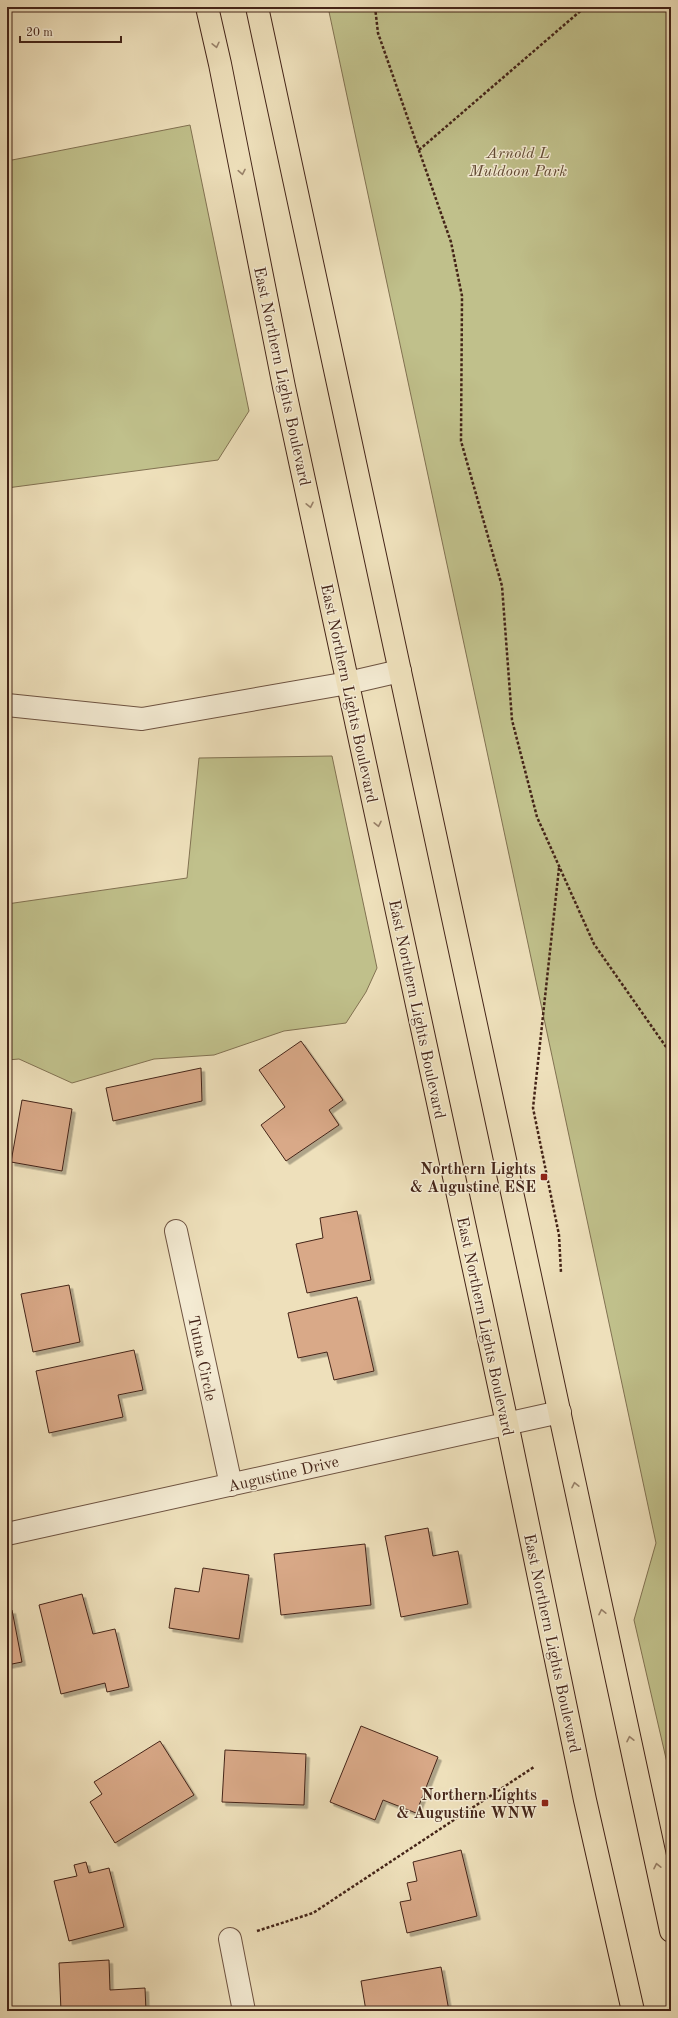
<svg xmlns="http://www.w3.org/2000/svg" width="678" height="2018" font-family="'Old Standard TT',serif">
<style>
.green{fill:#c0c08b;stroke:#827252}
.building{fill:#d9a988;stroke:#442418;filter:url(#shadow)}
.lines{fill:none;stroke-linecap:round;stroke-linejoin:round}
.minor-casing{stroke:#6e5341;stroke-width:24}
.major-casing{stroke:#442418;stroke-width:24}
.path{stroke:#442418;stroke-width:2.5;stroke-dasharray:3 2;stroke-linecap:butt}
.minor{stroke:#f4ebd3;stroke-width:22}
.major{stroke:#eee0bb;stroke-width:22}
.oneway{stroke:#99826a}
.poi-dot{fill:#8f2418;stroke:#f4ebd3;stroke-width:1.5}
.labels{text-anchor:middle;stroke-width:3;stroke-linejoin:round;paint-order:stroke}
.park-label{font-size:16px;font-style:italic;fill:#634b35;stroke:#f4ebd3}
.street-label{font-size:16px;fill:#442418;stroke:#f4ebd3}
.poi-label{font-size:16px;font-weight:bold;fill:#442418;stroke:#f4ebd3;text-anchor:end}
</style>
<defs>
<filter id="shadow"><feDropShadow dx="3.5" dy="3.5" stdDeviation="0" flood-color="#0004"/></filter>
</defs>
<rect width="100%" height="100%" fill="#eee0bb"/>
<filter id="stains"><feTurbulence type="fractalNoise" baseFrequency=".005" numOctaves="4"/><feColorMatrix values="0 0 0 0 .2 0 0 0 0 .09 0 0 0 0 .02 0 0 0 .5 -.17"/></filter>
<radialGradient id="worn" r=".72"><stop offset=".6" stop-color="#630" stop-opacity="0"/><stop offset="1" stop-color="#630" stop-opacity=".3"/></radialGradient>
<path class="green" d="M328 7H671V1780L634 1620 656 1543Z
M190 125 249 411 218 460 7 488V161Z
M332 756 377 968 366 992 346 1023 284 1031 214 1055 154 1059 72 1083 19 1059 7 1060V904L187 878 199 758Z"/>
<path class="building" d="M301 1041 343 1100 329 1110 339 1125 286 1161 261 1125 285 1107 259 1070Z
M201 1068 202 1101 113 1121 106 1088Z
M22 1100 72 1109 62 1171 11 1162Z
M357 1211 371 1280 307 1293 296 1244 323 1238 320 1218Z
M69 1285 80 1342 33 1352 21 1294Z
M357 1297 374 1371 334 1380 327 1352 298 1358 288 1313Z
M134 1350 143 1390 118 1395 123 1417 49 1433 36 1371Z
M428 1528 433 1556 458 1551 468 1604 401 1617 385 1536Z
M365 1544 371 1605 281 1615 274 1554Z
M203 1568 249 1575 239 1639 169 1628 175 1588 199 1592Z
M82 1594 93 1634 115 1629 129 1687 107 1692 105 1683 61 1694 39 1605Z
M12 1610 22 1662 7 1665V1611Z
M361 1726 438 1757 416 1813 383 1800 375 1820 330 1802Z
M160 1741 194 1795 115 1843 90 1802 102 1794 94 1782Z
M225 1750 306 1754 304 1805 222 1802Z
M461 1850 477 1916 407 1933 400 1902 411 1900 407 1883 417 1881 413 1862Z
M86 1862 89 1873 109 1868 124 1927 69 1941 54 1881 77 1876 74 1865Z
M109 1960 110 1990 145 1988 146 2011H61L59 1963Z
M441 1967 449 2011H366L361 1981Z"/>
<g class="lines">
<defs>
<path id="minor" d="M7 705 142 719 348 683 400 671
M176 1231 231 1485
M7 1534 560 1412
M230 1939 244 2011"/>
<path id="major" d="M207 7 220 64 284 387 507 1423 585 1800 633 2011
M257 7 671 1931"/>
</defs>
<use href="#minor" class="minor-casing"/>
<use href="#major" class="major-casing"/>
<path class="path" d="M375 7 378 33 451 242 462 296 461 441 502 586 512 720 537 817 594 944 671 1054
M419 150 585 7
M559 868 533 1108 559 1235 561 1273
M257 1931 313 1913 534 1767"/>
<use href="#minor" class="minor"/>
<use href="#major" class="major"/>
</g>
<defs><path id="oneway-chevron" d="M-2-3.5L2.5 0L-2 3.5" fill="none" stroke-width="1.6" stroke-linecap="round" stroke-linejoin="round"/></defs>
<g class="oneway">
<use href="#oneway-chevron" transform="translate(216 45) rotate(77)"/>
<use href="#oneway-chevron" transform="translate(242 172) rotate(79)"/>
<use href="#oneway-chevron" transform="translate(310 505) rotate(78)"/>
<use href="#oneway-chevron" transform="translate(378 824) rotate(78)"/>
<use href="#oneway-chevron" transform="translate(575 1485) rotate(-102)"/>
<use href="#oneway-chevron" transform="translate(602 1612) rotate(-102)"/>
<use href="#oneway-chevron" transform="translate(630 1739) rotate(-102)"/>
<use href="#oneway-chevron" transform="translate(657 1866) rotate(-102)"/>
</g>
<g class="poi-dot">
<rect x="540" y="1173" width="8" height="8" rx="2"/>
<rect x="541" y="1799" width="8" height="8" rx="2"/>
</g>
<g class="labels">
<g class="park-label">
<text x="518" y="158">Arnold L<tspan x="518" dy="18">Muldoon Park</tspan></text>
</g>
<g class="street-label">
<text transform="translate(283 376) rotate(78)" y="6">East Northern Lights Boulevard</text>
<text transform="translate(350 693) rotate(78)" y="6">East Northern Lights Boulevard</text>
<text transform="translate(418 1009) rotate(78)" y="6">East Northern Lights Boulevard</text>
<text transform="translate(486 1326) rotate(78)" y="6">East Northern Lights Boulevard</text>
<text transform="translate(203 1358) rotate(78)" y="6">Tutna Circle</text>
<text transform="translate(283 1473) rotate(-13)" y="6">Augustine Drive</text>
<text transform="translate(553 1643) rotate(78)" y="6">East Northern Lights Boulevard</text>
</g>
<g class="poi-label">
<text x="536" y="1174">Northern Lights<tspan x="536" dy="18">&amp; Augustine ESE</tspan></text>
<text x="537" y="1800">Northern Lights<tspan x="537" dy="18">&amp; Augustine WNW</tspan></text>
</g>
</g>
<rect width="678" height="2018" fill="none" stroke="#eee0bb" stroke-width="24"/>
<rect x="8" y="8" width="662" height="2002" fill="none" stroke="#442418" stroke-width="2"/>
<rect x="12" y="12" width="654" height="1994" fill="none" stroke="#442418"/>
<path d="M20 36v6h101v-6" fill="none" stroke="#442418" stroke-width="2"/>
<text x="26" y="36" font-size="12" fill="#442418" stroke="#f4ebd3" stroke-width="3" paint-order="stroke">20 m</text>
<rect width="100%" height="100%" filter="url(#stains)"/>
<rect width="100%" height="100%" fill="url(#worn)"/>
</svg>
